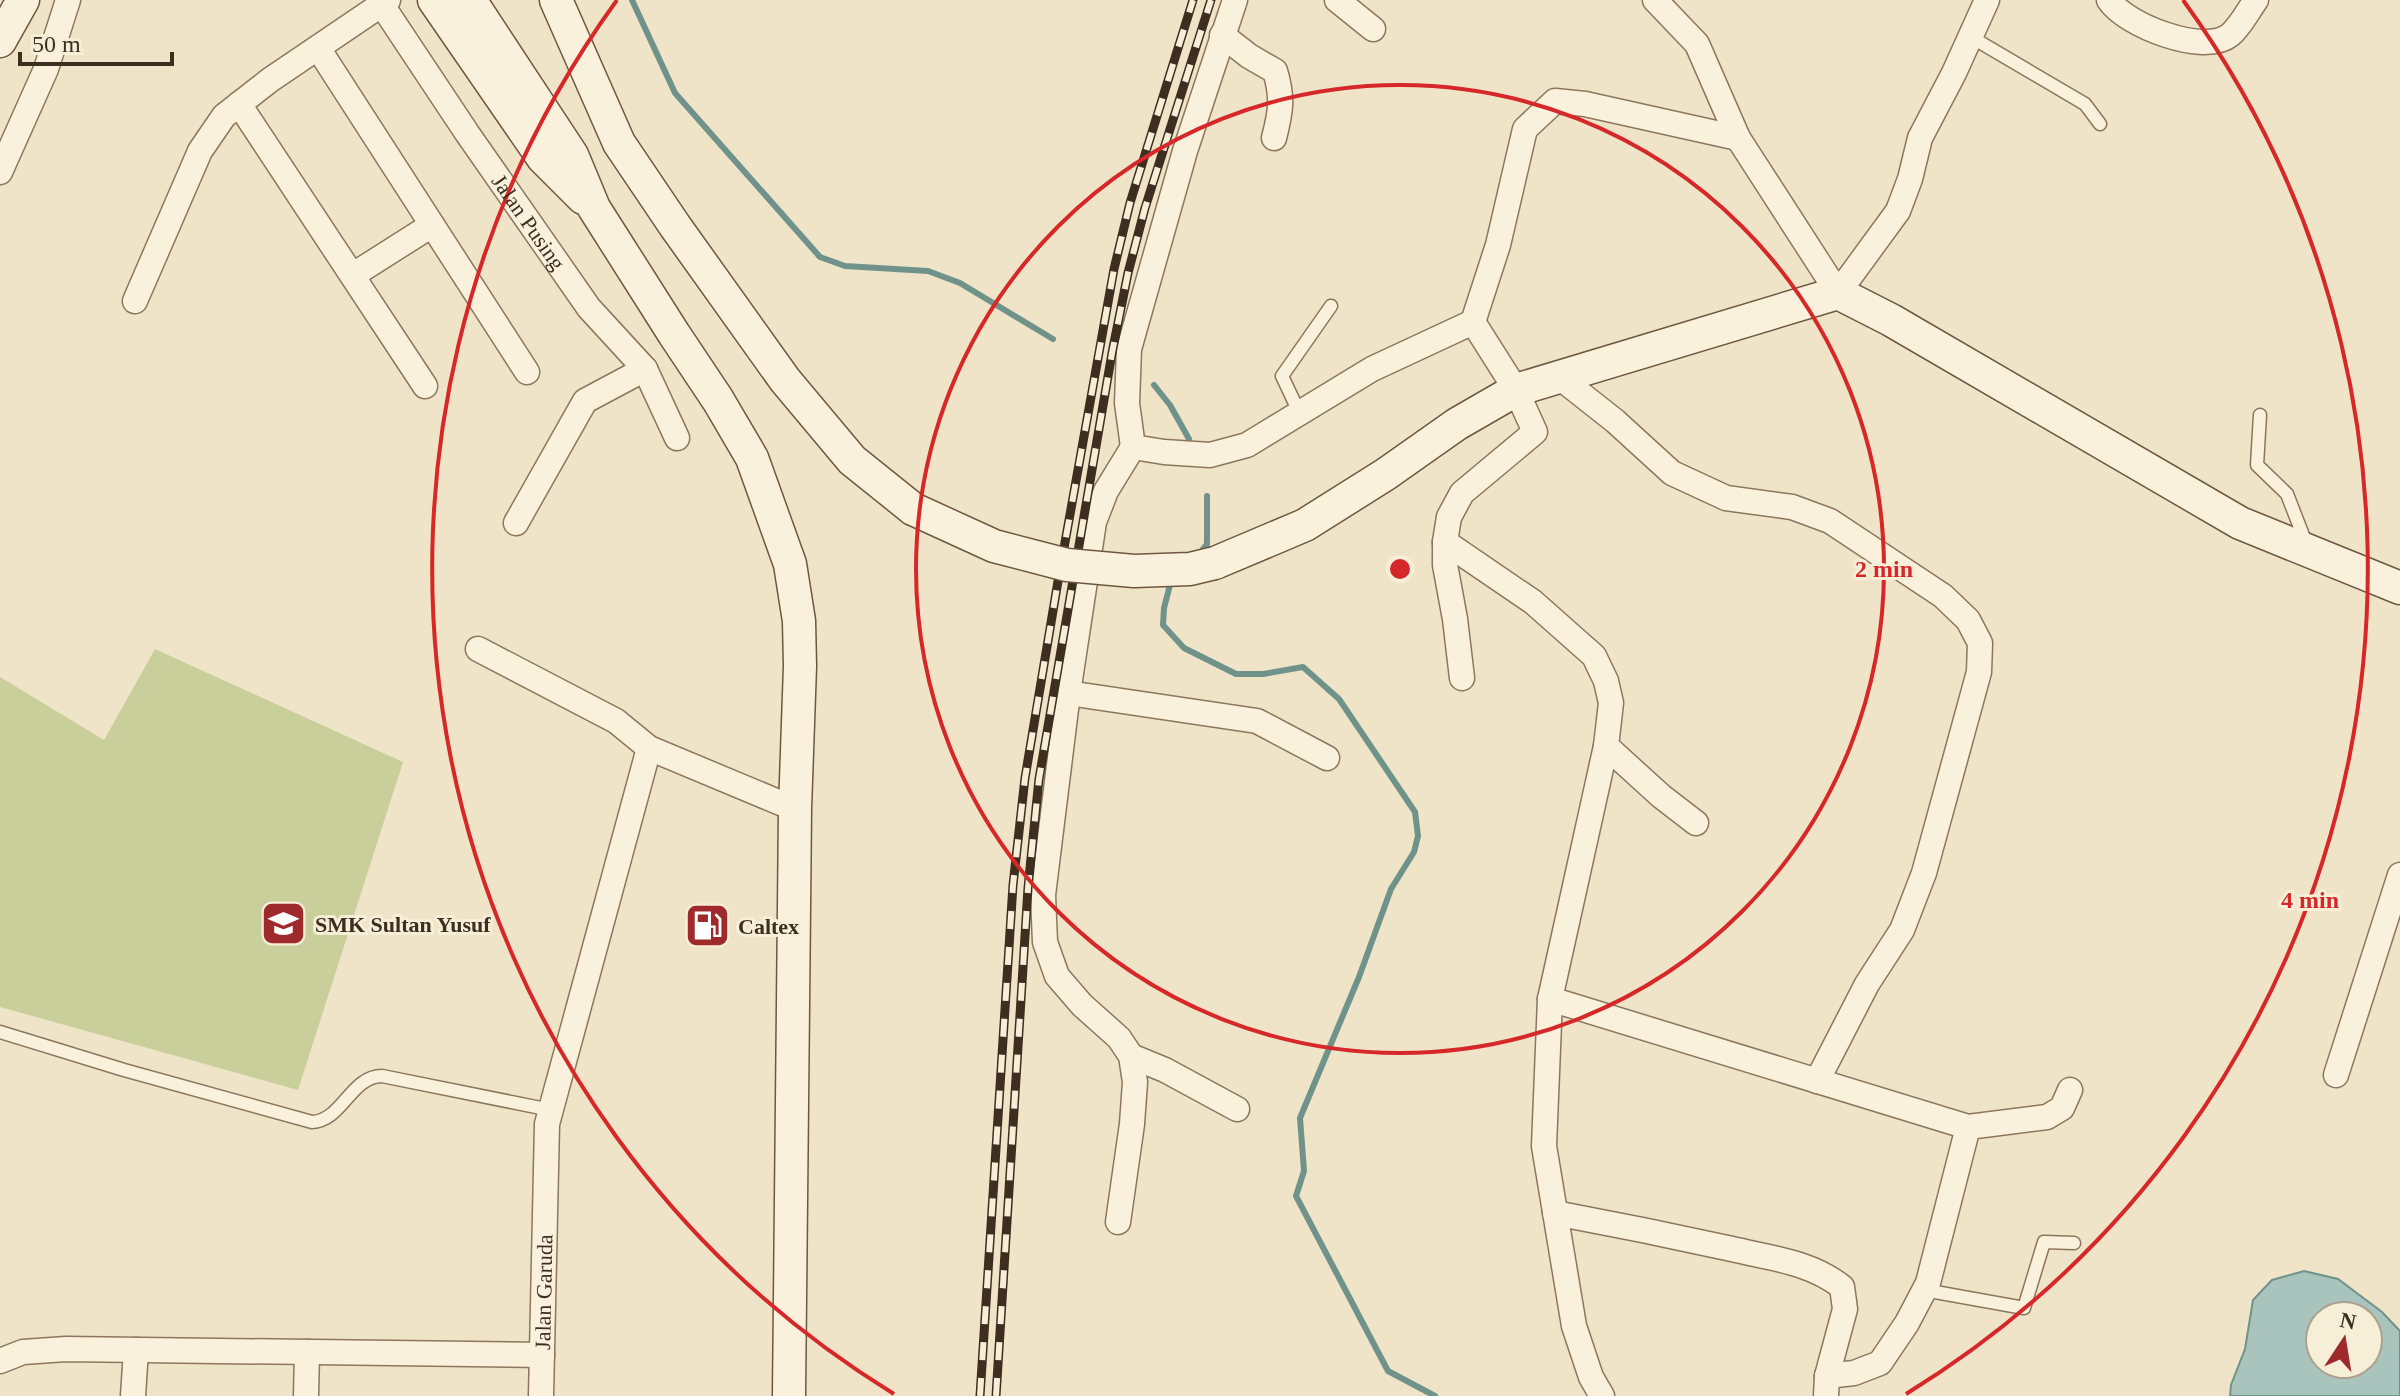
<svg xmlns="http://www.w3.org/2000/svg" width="2400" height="1396" font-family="'Times New Roman',serif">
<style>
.green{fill:#c9cf9b}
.water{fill:#a9c4bc;stroke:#6f938a;stroke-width:2;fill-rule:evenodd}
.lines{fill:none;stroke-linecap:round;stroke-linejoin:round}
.stream{stroke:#6f938a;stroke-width:6}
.lane-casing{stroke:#8d765c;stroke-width:15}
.street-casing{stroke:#8d765c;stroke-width:27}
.secondary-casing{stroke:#6f573f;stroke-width:35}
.lane{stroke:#faf1dc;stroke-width:12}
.street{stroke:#faf1dc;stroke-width:24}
.secondary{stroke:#faf1dc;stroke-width:32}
.rail-casing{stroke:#3d2e20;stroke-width:9}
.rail{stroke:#f7eed8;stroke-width:6;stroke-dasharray:18;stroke-linecap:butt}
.secondary-bridge-casing{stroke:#6f573f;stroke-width:35;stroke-linecap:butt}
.secondary-bridge{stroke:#faf1dc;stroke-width:32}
.ring{fill:none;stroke:#d62828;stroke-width:4}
.labels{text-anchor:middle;stroke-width:6;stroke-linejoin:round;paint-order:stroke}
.street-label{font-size:22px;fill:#3d2e20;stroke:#f7eed8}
.poi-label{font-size:22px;font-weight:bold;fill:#3d2e20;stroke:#f7eed8;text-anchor:start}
.centre{fill:#d62828;stroke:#f7eed8;stroke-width:4}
.ring-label{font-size:24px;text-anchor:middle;font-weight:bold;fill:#d62828;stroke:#f7eed8;stroke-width:6;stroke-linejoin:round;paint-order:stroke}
</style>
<rect width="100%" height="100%" fill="#f0e4c8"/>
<path class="green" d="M155 649 403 762 298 1090 0 1007V677L104 740Z"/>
<path class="water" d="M2304 1271 2338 1279 2382 1312 2400 1331V1396H2230L2231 1385 2245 1349 2253 1300 2272 1280ZM2320 1316H2368V1364H2320Z"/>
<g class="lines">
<path class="stream" d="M632 0 675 93 820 257 845 266 928 271 960 283 1053 339
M1154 385 1170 405 1189 439
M1199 554 1207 544V496
M1171 581 1164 608 1163 625 1184 648 1236 674H1263L1303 667 1339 699 1415 812 1418 836 1414 852 1391 889 1359 977 1300 1118 1304 1171 1296 1196 1388 1371 1435 1396"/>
<defs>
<path id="lane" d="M1971 37 2085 104 2100 124
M1299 412 1282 376 1331 306
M2260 415 2257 465 2287 494 2306 543
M0 1032 124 1070 312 1122C342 1121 351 1076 382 1076L551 1110
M1924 1290 2024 1308 2044 1242 2074 1243"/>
<g id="street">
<path d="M1235 0 1185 151 1129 349 1127 403 1133 447 1164 452 1210 455 1247 445 1372 369 1473 322 1516 390 1535 432 1462 493 1449 517 1445 542 1533 602 1594 656 1606 681 1611 703 1606 746 1550 999 1544 1146 1574 1326 1591 1377 1602 1396"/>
<path d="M1337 0 1373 29"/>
<path d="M1655 0 1697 44 1738 138 1838 293 1898 211 1910 179 1920 138 1954 73 1987 0"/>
<path d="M2109 0C2125 25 2204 56 2230 35 2240 27 2248 11 2256 0"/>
<path id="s1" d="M382 5 467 133 589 308 645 369 677 438"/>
<path d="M1222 35 1249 56 1275 71C1283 97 1281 111 1274 138"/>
<path d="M318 48 527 372"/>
<path d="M239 104 425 386"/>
<path d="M0 172 46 69 68 0"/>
<path d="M353 275 432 225"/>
<path d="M135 301 200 151 224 116 270 80 388 0"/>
<path d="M1473 322 1498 245 1525 129 1555 101 1585 104 1738 138"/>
<path d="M1558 376 1615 421 1672 473 1726 498 1792 507 1830 521 1943 596 1968 620 1980 643 1979 672 1924 873 1902 930 1867 984 1817 1081"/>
<path d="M516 523 585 401 645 369"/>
<path d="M1445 542V565L1455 619 1462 678"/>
<path d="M478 649 616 721 649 748 795 809"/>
<path d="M1068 693 1257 721 1327 758"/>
<path d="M1606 746 1661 796 1696 823"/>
<path d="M1550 999 1968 1127 2047 1117 2062 1108 2070 1090"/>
<path d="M1131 1056 1165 1070 1237 1109"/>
<path d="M2336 1075 2400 875"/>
<path d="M1555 1213C1614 1224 1673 1236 1732 1249 1770 1258 1811 1262 1842 1287L1845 1309 1827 1376 1826 1396"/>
<path d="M1118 1222 1132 1124 1135 1082 1131 1056 1119 1038 1082 1005 1057 976 1045 942 1043 895 1068 693 1094 522 1106 491 1133 447"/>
<path d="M0 1361 23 1352 66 1349 542 1355"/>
<path d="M1827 1376 1854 1373 1880 1363 1907 1323 1928 1283 1968 1127"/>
<path d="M133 1396 136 1350"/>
<path d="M306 1396 307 1352"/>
<path id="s2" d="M541 1396 547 1124 649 748"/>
</g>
<path id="secondary" d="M434 0 543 158 583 198
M470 0 572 155 594 208 674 334 718 400 752 458 790 564 799 621 800 666 795 809 789 1396
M556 0 619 143 675 226 785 380 852 460 913 509
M0 41 23 0
M1215 563 1305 525 1386 474 1457 424 1516 390 1838 293 1891 320 2240 523 2400 588"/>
</defs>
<use href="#lane" class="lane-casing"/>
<use href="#street" class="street-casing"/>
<use href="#secondary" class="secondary-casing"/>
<use href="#lane" class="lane"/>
<use href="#street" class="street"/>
<use href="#secondary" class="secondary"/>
<defs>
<path id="rail" d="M980 1396 1013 885 1025 778 1057 587 1114 269 1130 203 1193 0
M996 1396 1028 888 1039 779 1112 353 1128 273 1145 208 1211 0"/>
</defs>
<use href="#rail" class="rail-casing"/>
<use href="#rail" class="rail"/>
<defs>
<path id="secondary-bridge" d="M913 509 994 546 1067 565 1134 571 1190 569 1215 563"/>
</defs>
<use href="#secondary-bridge" class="secondary-bridge-casing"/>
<use href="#secondary-bridge" class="secondary-bridge"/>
</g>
<g class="ring">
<circle cx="1400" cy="569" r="484"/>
<path d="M894 1394A968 968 0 0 1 617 0M2183 0A968 968 0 0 1 1906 1394"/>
</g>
<defs>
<symbol id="school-square" viewBox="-11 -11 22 22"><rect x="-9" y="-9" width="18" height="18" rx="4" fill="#9e2a2b" stroke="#f7eed8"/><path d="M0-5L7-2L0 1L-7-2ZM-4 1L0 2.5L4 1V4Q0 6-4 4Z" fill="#fff"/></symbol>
<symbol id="fuel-square" viewBox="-11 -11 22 22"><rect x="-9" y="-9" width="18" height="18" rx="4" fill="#9e2a2b" stroke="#f7eed8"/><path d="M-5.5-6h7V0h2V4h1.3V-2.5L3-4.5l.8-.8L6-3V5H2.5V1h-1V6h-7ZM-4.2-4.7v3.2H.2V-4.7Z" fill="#fff"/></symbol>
</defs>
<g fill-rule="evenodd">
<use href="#school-square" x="258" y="898" width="51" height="51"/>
<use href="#fuel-square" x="682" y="900" width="51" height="51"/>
</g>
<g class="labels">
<g class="street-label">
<text dy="8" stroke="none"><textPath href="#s1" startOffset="262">Jalan Pusing</textPath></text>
<text dy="8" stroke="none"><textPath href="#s2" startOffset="104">Jalan Garuda</textPath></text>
</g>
<g class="poi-label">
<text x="315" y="932">SMK Sultan Yusuf</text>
<text x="738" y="934">Caltex</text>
</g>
</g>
<circle cx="1400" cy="569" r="12" class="centre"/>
<g class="ring-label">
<text x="1884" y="577">2 min</text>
<text x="2310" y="908">4 min</text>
</g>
<g transform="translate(2344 1340) rotate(12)"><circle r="38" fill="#f7eed8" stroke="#ada18e" stroke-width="2"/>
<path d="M0-6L14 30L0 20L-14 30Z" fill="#9e2a2b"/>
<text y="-12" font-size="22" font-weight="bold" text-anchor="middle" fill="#3d2e20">N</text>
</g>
<path d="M20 52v12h152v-12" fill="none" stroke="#3d2e20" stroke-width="4"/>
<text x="32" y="52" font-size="24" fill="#3d2e20" stroke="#f7eed8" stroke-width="6" paint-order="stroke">50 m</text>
</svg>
